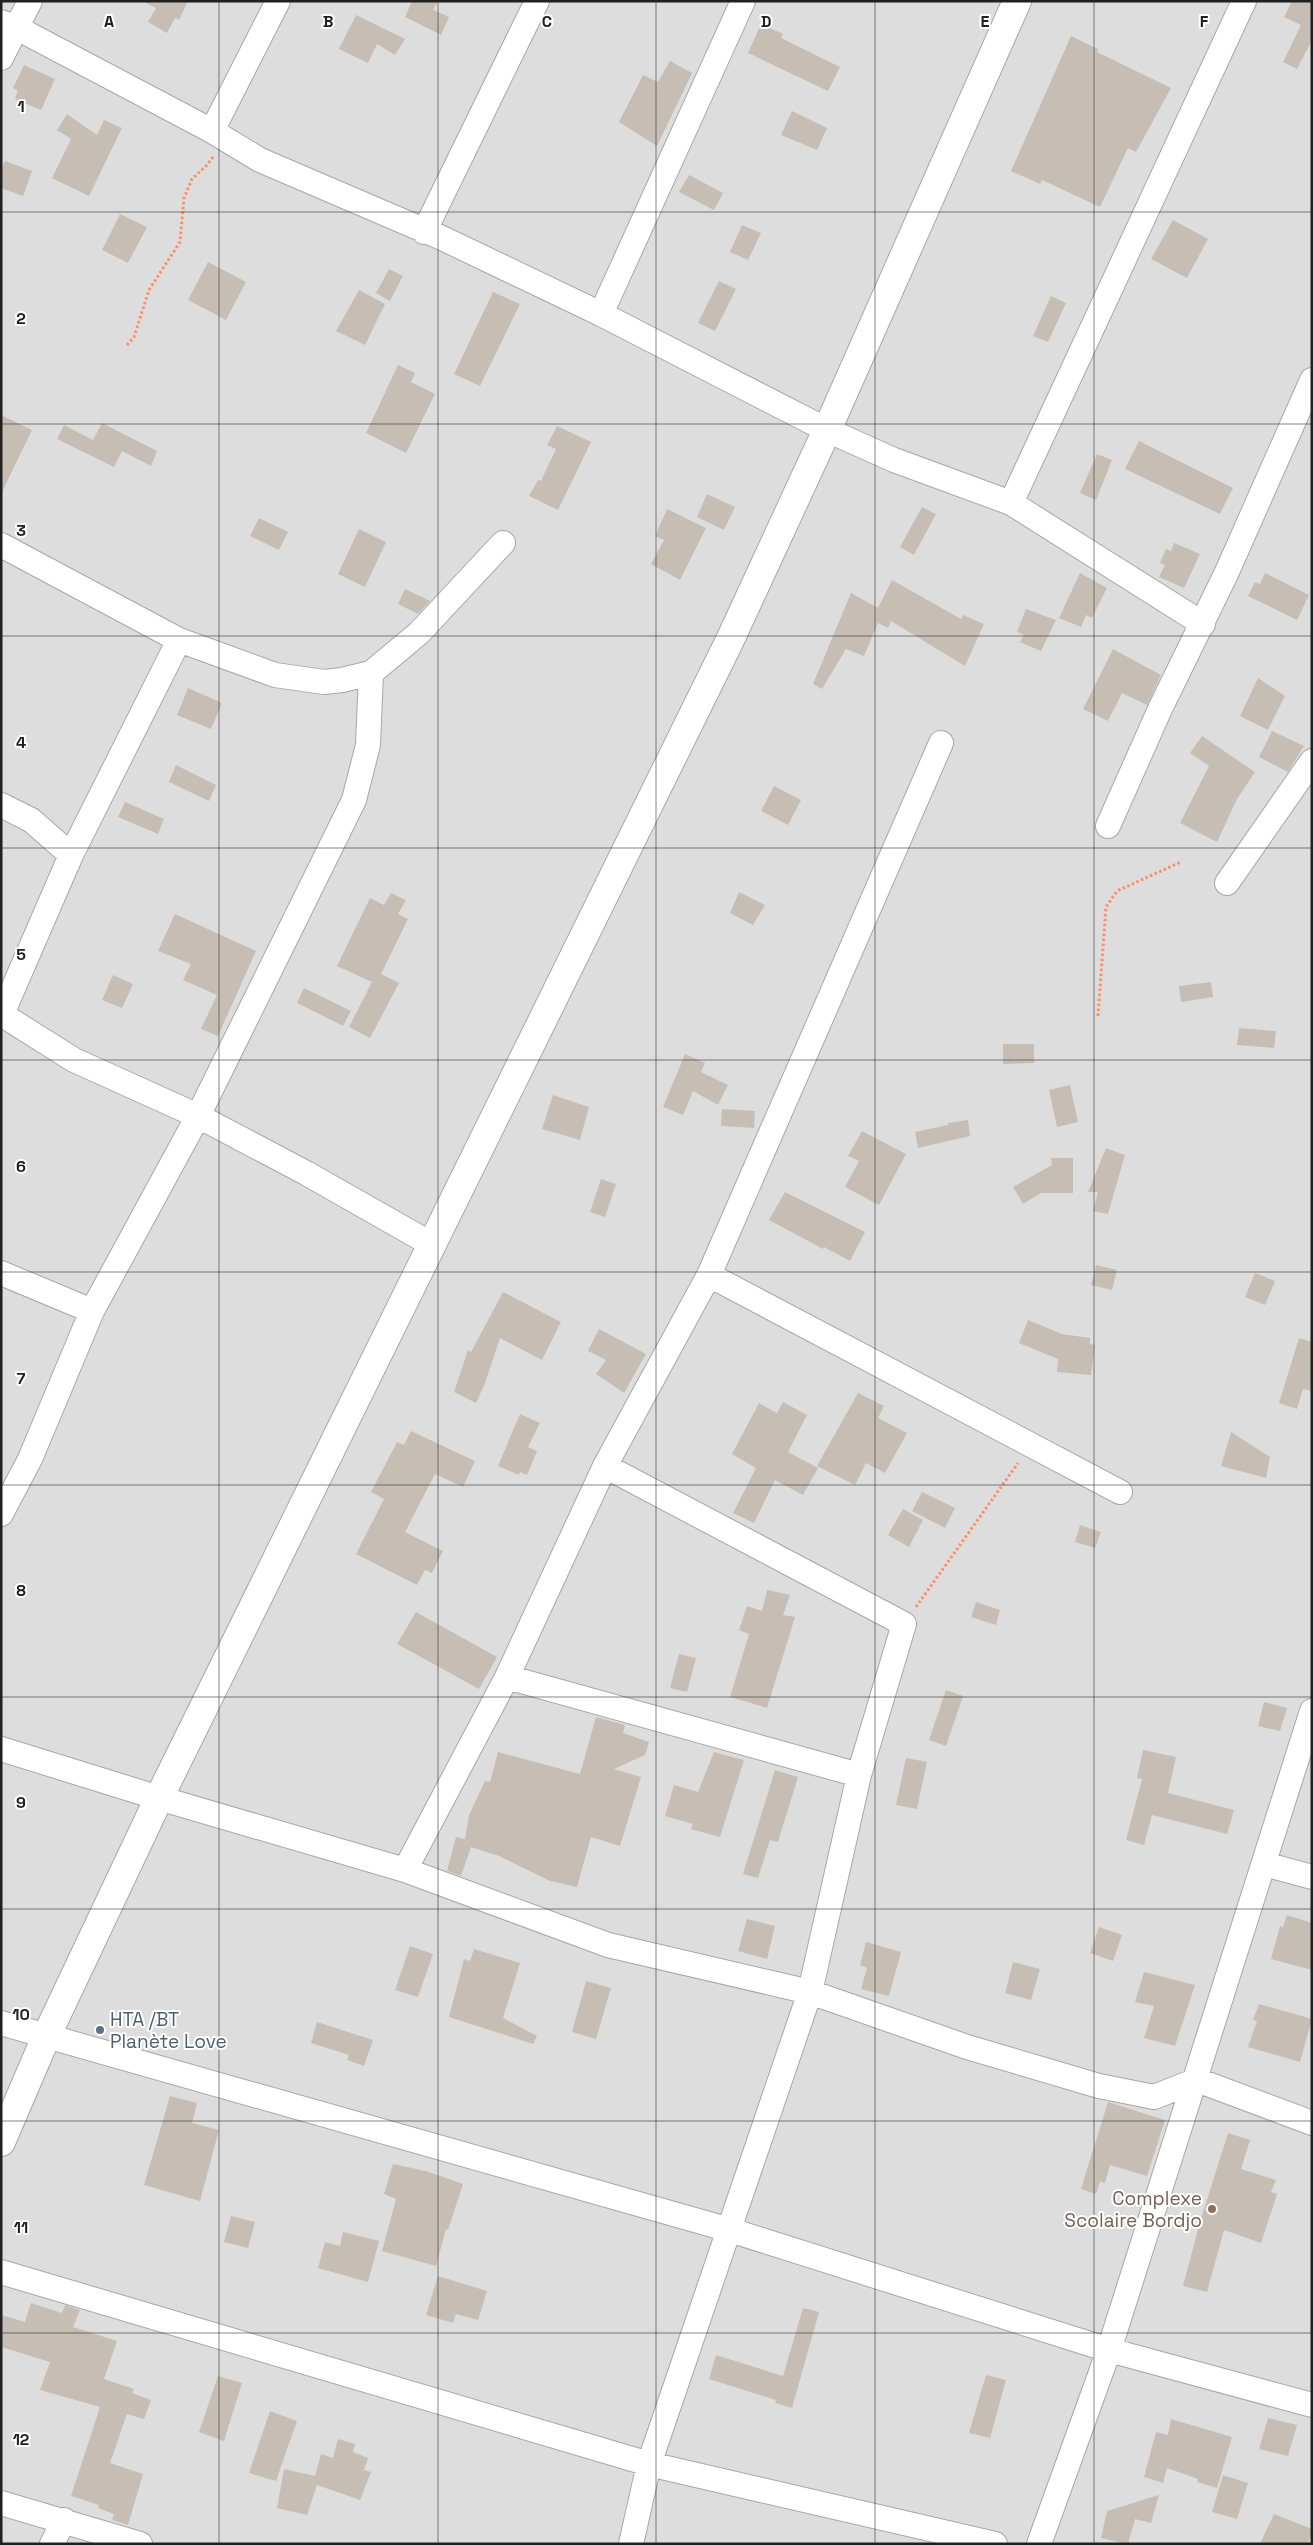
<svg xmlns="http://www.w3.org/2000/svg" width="1313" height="2545" font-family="'Space Grotesk',sans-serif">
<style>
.residential{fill:#dedddd}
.building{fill:#c6beb5}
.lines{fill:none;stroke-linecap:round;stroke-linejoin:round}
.minor-casing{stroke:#a7a7a7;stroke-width:26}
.tertiary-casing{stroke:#a7a7a7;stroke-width:30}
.path{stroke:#ff8d69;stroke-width:3;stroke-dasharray:2.5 2.5;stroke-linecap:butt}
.minor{stroke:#fff;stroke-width:24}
.tertiary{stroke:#fff;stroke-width:28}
.grid{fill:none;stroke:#202020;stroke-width:1;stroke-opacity:0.55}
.service-dot{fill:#5c6f8a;stroke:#fff;stroke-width:2}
.education-dot{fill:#8d6e63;stroke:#fff;stroke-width:2}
.labels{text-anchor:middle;stroke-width:4;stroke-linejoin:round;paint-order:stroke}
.service-label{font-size:19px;fill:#4e5e75;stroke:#fff;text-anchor:start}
.education-label{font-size:19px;fill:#785e54;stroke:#fff;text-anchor:end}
.grid-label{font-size:16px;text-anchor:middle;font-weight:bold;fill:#202020;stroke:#fff;stroke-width:4;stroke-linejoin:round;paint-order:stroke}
</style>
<rect width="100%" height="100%" fill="#f1efe6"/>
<path class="residential" d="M1 1H1312V2544H1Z"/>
<path class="building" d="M142 1H188L179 20 175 18 167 33 148 22 156 8Z
M412 1H438L433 10 449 17 441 35 405 17Z
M1292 1H1312V40L1297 69 1283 62 1301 25 1284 17Z
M356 15 405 39 395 55 377 44 368 63 339 49Z
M761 24 783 34 781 38 840 67 828 91 748 53Z
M1071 36 1098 49 1097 52 1171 88 1136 152 1128 148 1100 207 1042 180 1040 184 1011 171Z
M670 61 692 73 657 146 619 122 643 75 658 82Z
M24 65 55 79 41 110 15 99 18 91 13 88Z
M792 111 827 128 817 150 781 135Z
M67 114 97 135 104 120 122 128 89 196 52 178 71 139 57 130Z
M5 161 32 171 23 196 1 188V170Z
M689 175 723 193 714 210 679 192Z
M120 214 147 227 128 263 102 250Z
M1173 220 1208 239 1187 278 1151 259Z
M742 225 761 233 748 260 730 252Z
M208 262 246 282 226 320 188 300Z
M389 269 403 276 390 301 376 293Z
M719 281 736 289 715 331 698 323Z
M359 290 385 304 365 345 336 331Z
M493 292 520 304 480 386 454 374Z
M1051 296 1066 303 1048 342 1033 336Z
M398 365 415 373 411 382 435 394 406 453 366 433Z
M1 415 32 430 1 494Z
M102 423 157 451 151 466 122 451 114 467 57 439 64 425 93 440Z
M557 426 591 442 558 510 529 496 538 480 541 481 556 449 547 445Z
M1139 441 1233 488 1220 514 1125 469Z
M1097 454 1112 460 1096 500 1080 493Z
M707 494 735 507 724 530 697 517Z
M922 507 936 514 914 555 900 547Z
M667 509 706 528 680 580 651 564 664 540 655 536Z
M259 518 288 532 279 550 250 536Z
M359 529 386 542 365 587 338 574Z
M1174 543 1200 554 1184 588 1159 577 1165 565 1160 563 1166 549 1171 551Z
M1080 573 1107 588 1092 618 1086 615 1081 627 1059 618Z
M1265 573 1309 595 1297 620 1248 596 1255 582 1260 584Z
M892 580 961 619 963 615 984 624 965 666 891 621 888 628 878 623 864 656 846 649 822 689 813 684 851 593 878 608Z
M405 589 430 601 418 614 398 604Z
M1026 609 1056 620 1041 651 1020 642 1024 635 1017 632Z
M1113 649 1161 675 1147 705 1122 693 1108 721 1083 709Z
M1258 678 1285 696 1268 730 1240 716Z
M188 688 222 703 211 729 177 715Z
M1272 731 1304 746 1288 772 1259 757Z
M1202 736 1255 772 1237 799 1217 842 1180 823 1209 766 1190 753Z
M176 765 216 785 209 801 169 782Z
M774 786 801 800 788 825 761 811Z
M125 802 164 819 158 834 118 817Z
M739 892 765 905 753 925 730 913Z
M391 893 406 900 398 914 408 919 381 974 399 983 370 1038 349 1027 372 982 337 966 370 898 384 905Z
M175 914 256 951 218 1036 201 1029 217 995 183 980 191 964 158 951Z
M113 975 133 984 122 1008 102 1000Z
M1211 982 1213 997 1181 1002 1179 986Z
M304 988 351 1011 343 1026 297 1003Z
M1239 1028 1276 1031 1274 1048 1237 1045Z
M1003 1044H1034V1063L1003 1064Z
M685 1054 705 1063 701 1072 728 1085 718 1105 693 1091 683 1115 663 1107Z
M1070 1085 1078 1122 1057 1127 1049 1090Z
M553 1095 589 1107 580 1140 542 1129Z
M722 1109 755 1111 754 1128 721 1126Z
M968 1120 970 1136 918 1148 915 1132 948 1125V1123Z
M862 1131 906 1154 879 1205 845 1187 859 1161 848 1156Z
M1106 1148 1125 1155 1108 1214 1093 1211 1098 1192H1088Z
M1051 1158H1073V1193H1041L1023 1204 1013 1187 1052 1165Z
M601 1179 616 1184 605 1217 590 1212Z
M785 1192 865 1232 850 1261 824 1247 823 1249 769 1220Z
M1096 1265 1117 1270 1112 1290 1091 1285Z
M1255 1273 1275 1281 1265 1305 1245 1297Z
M503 1292 561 1322 542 1360 500 1338 485 1383 476 1403 454 1392 468 1350 471 1352Z
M1028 1320 1062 1334 1090 1338V1344L1095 1345 1091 1375 1057 1372 1058 1359 1019 1343Z
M599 1329 646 1354 624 1393 596 1374 606 1360 588 1351Z
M1299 1338 1312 1342V1391L1303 1389 1297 1409 1279 1403Z
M858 1393 884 1406 878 1418 907 1433 885 1473 866 1463 855 1485 817 1466Z
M783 1402 807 1415 788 1452 818 1468 803 1495 775 1480 754 1523 733 1513 756 1468 732 1454 759 1403 777 1413Z
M520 1414 540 1423 528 1447 537 1451 527 1475 520 1472 519 1475 498 1466Z
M411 1431 475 1461 463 1487 435 1474 405 1532 443 1551 432 1573 425 1570 417 1585 356 1554 384 1499 371 1492 397 1442 404 1445Z
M1231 1432 1270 1457 1266 1478 1221 1466Z
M922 1492 955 1508 945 1528 912 1511Z
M903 1509 923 1520 909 1547 888 1535Z
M1080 1525 1101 1532 1095 1548 1075 1542Z
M767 1590 790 1595 783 1615 795 1617 767 1708 730 1697 749 1634 739 1630 747 1606 762 1611Z
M976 1602 1000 1610 996 1625 971 1617Z
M416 1612 497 1657 479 1689 397 1644Z
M679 1654 696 1658 687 1692 670 1688Z
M946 1690 963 1696 946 1746 929 1740Z
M1264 1702 1287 1708 1280 1731 1258 1726Z
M596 1717 625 1725 623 1733 649 1742 645 1755 614 1769 641 1777 620 1846 591 1837 577 1887 550 1881 499 1856 471 1847 461 1876 447 1871 456 1837 465 1839 469 1815 485 1781 490 1782 498 1752 580 1774Z
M1143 1750 1176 1757 1168 1793 1234 1810 1227 1834 1152 1815 1144 1845 1126 1840 1142 1779 1137 1778Z
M714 1752 744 1760 720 1837 691 1829 693 1824 665 1816 674 1785 698 1792Z
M906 1758 927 1762 917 1809 896 1805Z
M775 1770 798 1777 778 1842 770 1840 758 1878 743 1874Z
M1287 1915 1312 1923V1970L1271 1959 1280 1926 1283 1927Z
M747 1919 775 1926 767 1959 738 1951Z
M1099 1927 1122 1935 1113 1961 1090 1953Z
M866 1942 901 1952 889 1996 861 1989 867 1968 860 1965Z
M410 1946 433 1954 418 1997 395 1990Z
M474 1949 520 1963 503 2018 537 2036 533 2044 449 2017 464 1959 470 1961Z
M1013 1962 1040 1969 1031 2000 1005 1993Z
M1144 1972 1195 1985 1175 2046 1144 2038 1154 2006 1135 2002Z
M586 1981 611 1988 596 2039 572 2032Z
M1259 2004 1312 2019 1300 2062 1248 2047 1257 2021 1253 2020Z
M317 2022 373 2040 364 2066 347 2060 349 2055 311 2043Z
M170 2096 197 2103 192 2123 219 2130 200 2201 144 2185Z
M1108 2102 1165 2120 1147 2176 1110 2165 1105 2183 1100 2182 1096 2194 1081 2189Z
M1228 2133 1250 2140 1241 2169 1276 2180 1271 2192 1277 2194 1261 2243 1224 2230 1207 2292 1183 2286 1200 2222Z
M393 2164 426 2171 463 2184 448 2230 446 2229 436 2266 382 2251 396 2199 384 2194Z
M231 2216 255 2222 248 2248 224 2242Z
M343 2232 379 2241 368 2282 318 2268 325 2242 340 2246Z
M438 2276 487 2291 478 2320 456 2314 453 2323 426 2315Z
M31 2303 62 2313 65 2305 80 2310 73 2327 117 2341 104 2379 134 2389 132 2393 151 2400 144 2419 127 2414 110 2463 143 2474 128 2525 112 2520 114 2514 98 2508 99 2505 71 2496 100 2407 40 2390 50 2362 1 2347V2315L25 2322Z
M803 2308 819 2312 792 2408 775 2403 776 2400 709 2379 716 2355 783 2376Z
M986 2375 1006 2380 990 2438 969 2433Z
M218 2376 242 2383 224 2441 199 2432Z
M270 2411 297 2421 276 2481 249 2473Z
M1268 2418 1297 2425 1288 2456 1259 2449Z
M1171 2419 1232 2437 1217 2488 1197 2482 1198 2479 1167 2468 1163 2483 1144 2477 1156 2432 1168 2435Z
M338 2439 355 2444 353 2452 368 2458 364 2470 371 2472 360 2500 317 2485 307 2515 277 2508 284 2469 315 2476 321 2454 333 2458Z
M1223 2475 1248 2483 1237 2519 1212 2512Z
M1159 2495 1151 2523 1135 2519 1128 2544 1101 2538 1107 2511Z
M1274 2514 1312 2529 1308 2544H1260Z"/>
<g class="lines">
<defs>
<path id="minor" d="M1 22 17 28 212 131 260 160 442 238 601 314 827 430 894 460 1011 503 1203 624
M1 58 30 1
M212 131 278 1
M424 232 537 1
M601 314 743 1
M1011 503 1244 1
M1 545 179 640 275 675 324 682 342 680 371 673
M1 805 31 820 71 855
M1108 826 1160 709 1226 574 1312 380
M1227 883 1312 761
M1 1014 74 1060 198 1116 306 1173 431 1244
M2 1014 71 855 179 640
M1 1273 92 1311
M709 1275 1120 1492
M605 1466 904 1624 859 1775 810 1992 649 2464 631 2544
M1 1514 30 1459 92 1311 198 1116 354 800 368 745 371 673 419 633 503 543
M507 1677 859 1775
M1 1749 159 1798 405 1870 608 1945 810 1992 967 2047 1099 2086 1154 2097 1197 2080 1312 2123
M1264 1864 1312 1877
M405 1870 507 1677 605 1466 709 1275 941 743
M1 2023 730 2230 1109 2350 1312 2405
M1 2272 649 2464 995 2544
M1 2503 140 2544
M52 2544 64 2520
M1039 2544 1109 2350 1312 1711"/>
<path id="tertiary" d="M1 2142 46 2037 159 1798 730 640 827 430 1017 1"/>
</defs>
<use href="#minor" class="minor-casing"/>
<use href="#tertiary" class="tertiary-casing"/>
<path class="path" d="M127 345 134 337 149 290 180 242 184 198 192 179 207 165 213 157
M1098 1016 1106 907 1117 891 1181 862
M916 1607 1018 1463"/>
<use href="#minor" class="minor"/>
<use href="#tertiary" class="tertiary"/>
</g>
<path class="grid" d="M219 1V2544M438 1V2544M656 1V2544M875 1V2544M1094 1V2544M1 212H1312M1 424H1312M1 636H1312M1 848H1312M1 1060H1312M1 1272H1312M1 1485H1312M1 1697H1312M1 1909H1312M1 2121H1312M1 2333H1312"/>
<circle class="service-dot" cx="100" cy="2030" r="5"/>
<circle class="education-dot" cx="1212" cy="2209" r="5"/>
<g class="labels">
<g class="service-label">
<text x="110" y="2026">HTA /BT<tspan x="110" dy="22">Planète Love</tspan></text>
</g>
<g class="education-label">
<text x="1202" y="2205">Complexe<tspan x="1202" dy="22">Scolaire Bordjo</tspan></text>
</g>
</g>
<g class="grid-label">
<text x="109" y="27">A</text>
<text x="328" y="27">B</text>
<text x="547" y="27">C</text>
<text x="766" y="27">D</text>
<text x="985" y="27">E</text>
<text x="1204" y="27">F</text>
<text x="21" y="112">1</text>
<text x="21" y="324">2</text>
<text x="21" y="536">3</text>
<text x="21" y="748">4</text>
<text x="21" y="960">5</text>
<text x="21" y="1172">6</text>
<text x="21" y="1384">7</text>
<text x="21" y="1596">8</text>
<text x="21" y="1808">9</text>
<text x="21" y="2020">10</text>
<text x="21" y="2233">11</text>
<text x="21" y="2445">12</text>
</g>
<rect width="1313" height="2545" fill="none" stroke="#202020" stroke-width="5"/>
</svg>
